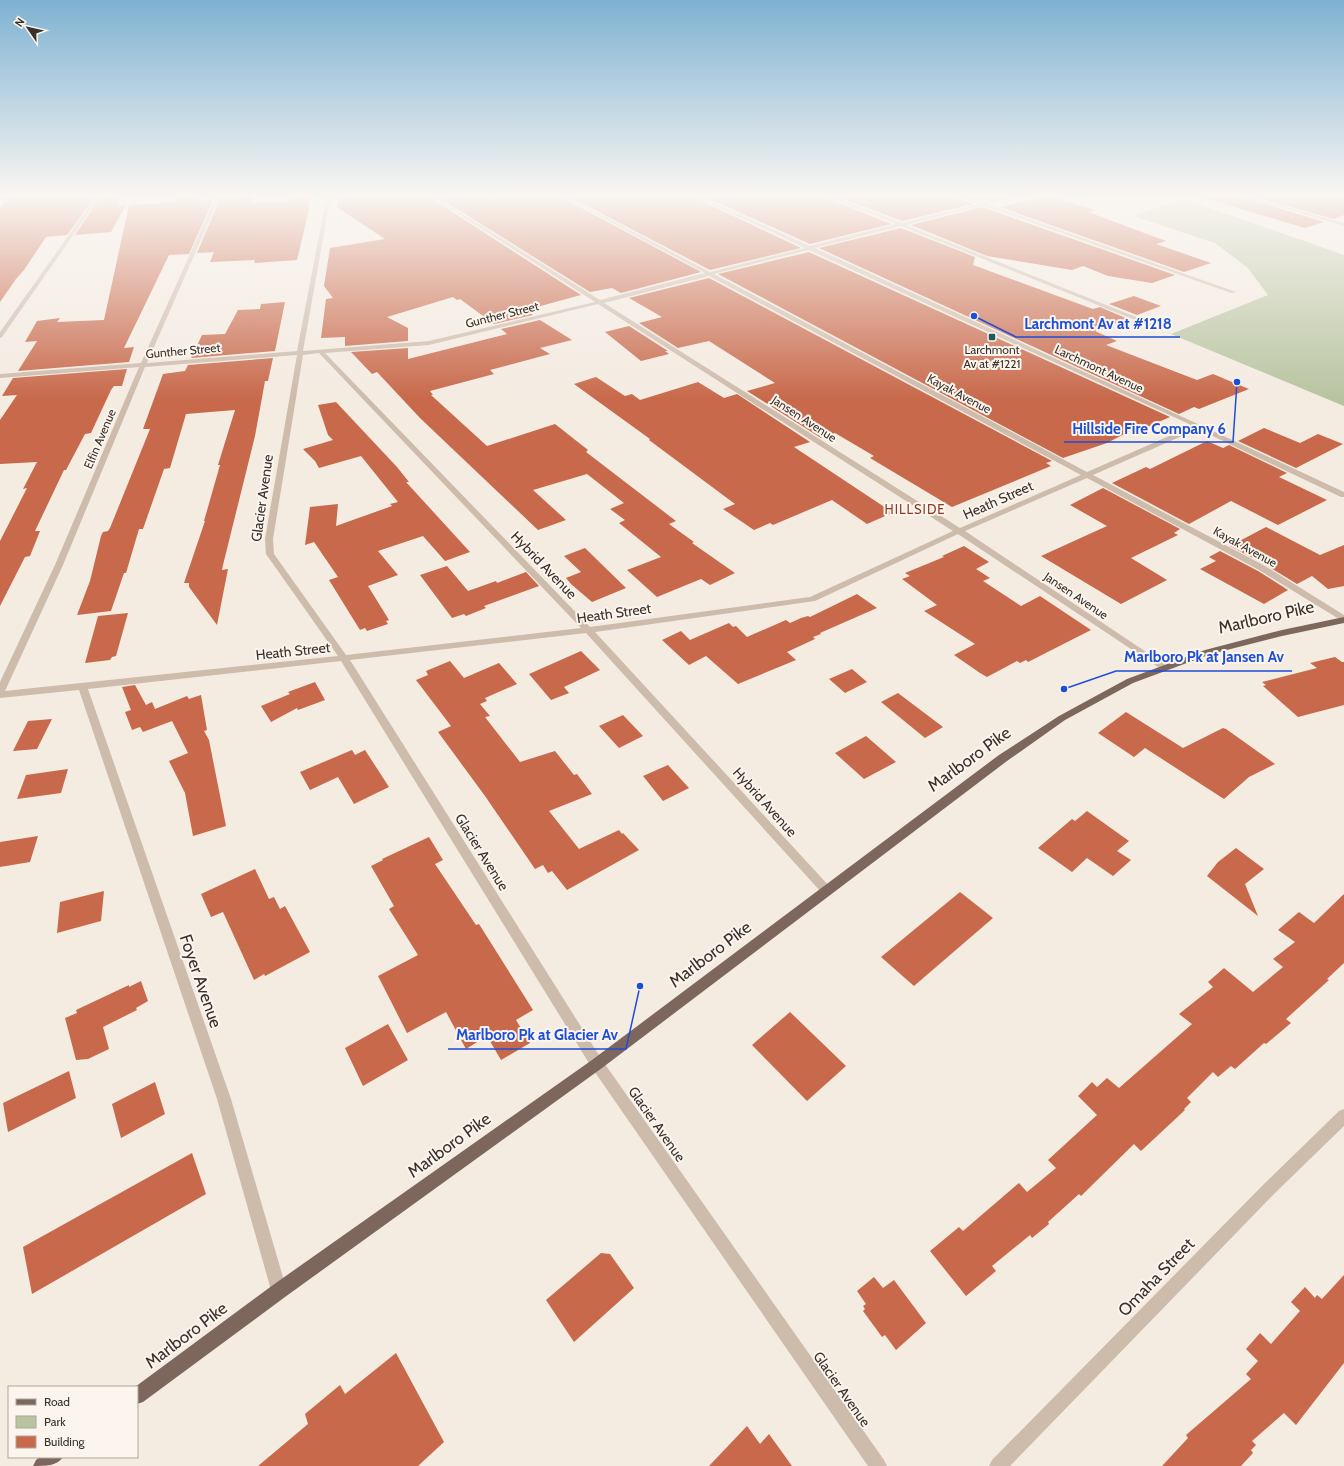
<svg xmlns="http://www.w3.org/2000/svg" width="1344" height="1466" font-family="Cabin,sans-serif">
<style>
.green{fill:#b8c4a0}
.building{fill:#c8694b}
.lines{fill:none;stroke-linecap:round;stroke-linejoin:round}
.minor{fill:#cdbbac;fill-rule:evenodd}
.major{fill:#7d675c;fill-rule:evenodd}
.poi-dot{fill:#1f5a5e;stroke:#fbf5ee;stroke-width:1.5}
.labels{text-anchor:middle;stroke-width:4;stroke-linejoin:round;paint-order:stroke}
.far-street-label{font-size:12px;fill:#3b302b;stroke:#fbf5ee}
.far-poi-label{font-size:12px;fill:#3b302b;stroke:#fbf5ee}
.far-neighbourhood-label{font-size:13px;letter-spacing:1px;fill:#8c3b22;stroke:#fbf5ee}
.street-label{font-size:14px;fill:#3b302b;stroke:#fbf5ee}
.near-street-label{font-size:17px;fill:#3b302b;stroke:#fbf5ee}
.leader{fill:none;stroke:#1d4ed8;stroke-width:1.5}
.callout-dot{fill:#1d4ed8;stroke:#fbf5ee;stroke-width:1.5}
.callout-label{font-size:15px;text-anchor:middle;font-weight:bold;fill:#1d4ed8;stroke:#fbf5ee;stroke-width:4;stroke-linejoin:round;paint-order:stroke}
</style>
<rect width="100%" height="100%" fill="#f4ebe1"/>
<path class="green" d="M1184 199 1344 255V406L1171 334 1268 295 1248 268 1215 243 1133 216Z"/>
<path class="building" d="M11 194H97L67 235 46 237 24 270 16 279 0 302V207Z
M103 194H118L119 206 126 205 111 232 75 235Z
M178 194H200L198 201 213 200 189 254 169 255 124 348 134 347 129 362 18 371 37 341 25 342 37 321 60 318 57 322 104 320 129 205 176 202Z
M292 194H311L309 209 297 260 254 263 255 260 210 262 214 252 197 253 220 199 253 197 251 203 288 202Z
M339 194H426V195L581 295 526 310 533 315 494 324 460 299 457 300 453 297 387 317 408 328V341L345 346V337L321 338 326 299 333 298 324 286 330 248 385 239 337 207Z
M433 194H481L492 199 520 194H557V195L701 272 621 293 612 288 590 292Z
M564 194H689V195L801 248 710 270Z
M698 194H822V196L891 224 810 244Z
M831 194H952V196L973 204 902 221Z
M961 194H989L990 199 983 200Z
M1205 194H1234L1235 195 1324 222 1305 228 1204 198Z
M1244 194H1344V215L1334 219Z
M1049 196 1095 210 1088 212 1166 241 1156 244 1211 263 1184 272 1000 207Z
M982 207 1175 275 1152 283 1108 276 1083 266 1072 270 987 256 911 225Z
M901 228 975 257 973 265 1093 309 1100 307 1128 319 1095 331 1117 341 1106 345 1197 380 1213 374 1249 389 1199 409 1194 407 1179 414 819 248Z
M809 252 1170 417 1136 432 1132 430 1107 443 1063 458 718 274Z
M709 278 1052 461 1046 463 1051 466 952 507 870 458 874 456 835 433 832 434 828 432 825 436 821 438 747 391 775 383 709 341 678 348 639 323 662 317 629 298Z
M1134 296 1161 306 1137 315 1109 304Z
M285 302 275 351 191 358 202 335 225 334 238 310 260 309 261 304Z
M540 320 572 340 540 348 550 354 490 370 494 374 430 391 433 395H431L487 446 555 424 588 450 586 452 676 521 669 524 694 542 692 543 735 573 710 585 701 579 657 597 627 570 661 557 619 523 625 520 610 509 624 503 587 474 533 490 566 520 538 530 420 418 377 372 372 374 351 352 408 348V359L507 334 501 329Z
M629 326 668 351H665L669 354 641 361 605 332Z
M273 358 268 381H265L255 436 223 565 222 570 228 569 217 625 189 587V583H184L205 521H204L220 465H218L235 410 186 414 170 468 164 469 143 529H139L126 573H124L111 611 77 615 90 581 101 536 103 532 108 531 110 528 150 429H143L163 374 185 371 188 365Z
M127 369 122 386H114L111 390 91 433 85 434 66 470H64L35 531H40L30 556 25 557 0 606V541L27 488 23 489 37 462 0 464V420L17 395 2 396 13 378Z
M596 377 625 396 632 394 640 400 698 382 724 398 737 394 810 442 794 447 892 512H890L892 513 867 524 832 500 773 525 770 523 754 530 723 509 735 504 649 440 650 439 574 384Z
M336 402 397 467 409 482H406L470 552 445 561 423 536 378 551 398 575 368 586 389 620 386 621 388 624 367 631 365 628 360 630 329 580 338 577 314 542 305 545 310 507 338 504 336 526 392 506 390 504 398 502 361 456 319 468 315 461 303 449 333 440 328 435 318 405Z
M1264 428 1300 443 1318 434 1343 444 1296 468 1238 441Z
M1207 441 1223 448 1229 445 1287 473 1279 477 1327 500 1278 525 1231 501 1189 524 1112 483 1146 467 1150 469Z
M1103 488 1180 529 1174 533 1178 535 1131 558 1167 580 1121 604 1041 556 1107 526 1070 505Z
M1266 527 1320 555 1344 545V586L1328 589 1312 576 1297 584 1266 565 1230 546Z
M964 546 989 562 976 569 990 578 983 581 1021 606 1040 596 1091 630 1028 662 1026 660 1020 663 1017 661 987 677 980 673 954 655 975 644 924 611 937 605 902 579 910 576 905 573 944 557 942 556Z
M585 548 626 588 592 602 571 584 566 578 581 572 564 556Z
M1220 551 1258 571 1288 590 1264 604 1200 569 1216 561 1209 557Z
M447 566 468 591 496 581 497 583 526 572 539 586 484 606 486 608 466 616 464 614 452 618 420 575Z
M857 594 877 608 820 633 821 634 813 637 815 639 787 652 796 660 738 684 706 656 689 665 662 640 681 631 690 640 729 623 733 627 736 626 747 637 786 620 790 623 801 618 808 616 810 617Z
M128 613 116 656 112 657 110 660 85 663 98 616Z
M581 651 600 670 564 687 569 693 551 700 529 674Z
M1335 657 1342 662H1344V705L1298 717 1263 686 1266 685 1262 682 1317 668 1310 663Z
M450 661 464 678 499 663 517 684 485 698 487 701 480 704 490 716 485 717 520 762 555 751 574 775 577 774 592 794 549 811 579 849 619 830 622 834 623 833 639 850 567 890 552 871 548 873 543 865 535 869 485 796 438 732 451 726 416 680 428 675 426 671Z
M852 669 867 682 845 693 829 679Z
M315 682 325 700 298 710 297 708 271 722 261 706 290 694 288 692Z
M135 685 146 705 152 702 155 709 187 696 189 699 201 695 207 730 204 731 209 740 226 826 193 836 185 793 169 761 188 753 172 721 143 732 140 727 132 730 125 712 131 710 122 687Z
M898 693 943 727 925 738 881 702Z
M1126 712 1183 748 1223 728 1226 729 1275 764 1249 777 1224 799 1145 748 1134 757 1098 733Z
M623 715 643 736 619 748 599 726Z
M52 719 37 749 13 751 28 721Z
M866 736 896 762 864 779 835 753Z
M352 750 355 755 365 750 389 787 354 804 338 777 310 790 300 772Z
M668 765 689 788 663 801 643 776Z
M68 769 61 793 17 799 26 775Z
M1087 811 1129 841 1117 851 1131 860 1113 876 1087 858 1072 872 1038 848 1072 819 1075 821Z
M38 836 30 862 0 867V842Z
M429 837 443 860 435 864 476 925 479 924 533 1010 516 1020 530 1043 501 1060 487 1036 466 1049 446 1012 407 1033 378 976 418 955 389 909 394 906 371 866 383 860 382 859Z
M1236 848 1264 869 1245 884 1258 916 1207 876 1218 862Z
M255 869 269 899 274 897 280 909 285 906 310 952 265 976 264 974 254 980 223 912 211 917 201 894Z
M104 891 101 921 57 933 60 902Z
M960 892 993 918 914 986 881 957Z
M1344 894V963L1327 979 1329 980 1319 989 1286 1019 1291 1023 1266 1044 1264 1043 1235 1069 1231 1066 1218 1077 1213 1072 1187 1098 1191 1102 1184 1109 1185 1110 1141 1151 1134 1144 1081 1196 1079 1194 1048 1222 1049 1224 1032 1238 1030 1235 992 1266 996 1271 966 1296 930 1251 959 1227 963 1231 1019 1183 1027 1192 1056 1168 1048 1160 1097 1115 1078 1096 1092 1082 1097 1087 1107 1078 1119 1088 1192 1024 1179 1014 1213 987 1208 982 1224 968 1253 992 1283 967 1273 959 1295 942 1278 930 1299 912 1314 923Z
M141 981 148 1001 136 1008 137 1010 103 1027 109 1049 88 1059 76 1060 65 1018 77 1013 76 1010 129 985V987Z
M790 1012 846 1066 807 1101 752 1045Z
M388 1024 408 1060 363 1086 345 1048Z
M69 1071 76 1098 8 1132 3 1103Z
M155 1082 165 1114 121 1138 112 1104Z
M192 1153 206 1194 32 1294 23 1247Z
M601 1253 610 1254 634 1288 574 1342 546 1300Z
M1344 1275V1363L1296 1425 1284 1413 1252 1441 1256 1445 1251 1450 1253 1453 1241 1466H1162L1188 1438 1186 1435 1251 1379 1246 1374 1258 1361 1246 1349 1260 1333 1271 1344 1300 1311 1291 1302 1305 1287 1315 1298 1317 1295 1322 1299Z
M874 1277 883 1288 894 1280 926 1323 896 1350 885 1335 882 1337 863 1311 865 1309 863 1306 866 1304 857 1291Z
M396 1353 444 1442 418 1466H258L308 1424 305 1414 340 1385 345 1394Z
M747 1426 760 1444 769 1434 792 1466H709Z"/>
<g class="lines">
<path class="minor" d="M98 194H102L2 337 0 338V332Z
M217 194H221L147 363 297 351 327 194H331L303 351 429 341 595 302 427 194H431L600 300 705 273 558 194H562L710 272 805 248 690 194H695L810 246 896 224 823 195V194H828L902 223 978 204 953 195V194H958L983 202 1022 194V195L987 204 1236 292 1231 293 982 205 906 225 1159 326V328H1155L901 226 815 248 1200 425 1344 492V497H1341L1198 429 1093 475 1265 566 1344 615V622L1259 570 1087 478 965 531 1167 666 1169 668 1167 670 1164 671 958 534 815 601 595 632 830 887 832 890 830 893 826 895 822 893 586 633 350 660 602 1060 884 1460 887 1466H868L592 1068 341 661 88 689 231 1099 287 1291 285 1297 279 1299 273 1297 217 1099 79 690 0 698V682L55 565 139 367 0 378V374L141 363ZM809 250 1187 423 1192 426 1087 472 714 274ZM709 276 1081 475 960 528 604 303ZM598 304 953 531 810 597 590 627 325 353 429 345ZM319 353 581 628 346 655 274 554 273 539 303 355ZM297 355 265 539 266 554 338 656 5 691 63 565 145 367Z
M1235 194H1240L1344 223V226Z
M1344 1109V1126L1275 1193 1010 1466H989L992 1460 1265 1183 1339 1111Z"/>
<path class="major" d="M1344 617V623L1282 636 1211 654 1133 683 1065 720 1007 761 602 1068 285 1297 143 1402 137 1404V1387H135L273 1285 592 1060 999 755 1059 716 1127 679 1205 650 1282 630Z
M40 1457H63C57 1466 46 1466 33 1466L36 1460Z"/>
</g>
<linearGradient id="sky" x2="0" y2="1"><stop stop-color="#7eb2d2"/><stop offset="0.49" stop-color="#faf6f2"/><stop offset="1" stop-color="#faf6f2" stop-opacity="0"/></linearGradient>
<rect width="1344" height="399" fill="url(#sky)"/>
<rect class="poi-dot" x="988" y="333" width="8" height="8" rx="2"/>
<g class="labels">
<g class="far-street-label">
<text transform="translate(502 315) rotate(-14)" y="4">Gunther Street</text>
<text transform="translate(183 351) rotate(-5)" y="4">Gunther Street</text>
<text transform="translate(1099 369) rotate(25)" y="4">Larchmont Avenue</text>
<text transform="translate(959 394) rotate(28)" y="4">Kayak Avenue</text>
<text transform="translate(804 419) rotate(33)" y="4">Jansen Avenue</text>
<text transform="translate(100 439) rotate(-67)" y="4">Elfin Avenue</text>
<text transform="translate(1245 547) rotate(29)" y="4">Kayak Avenue</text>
<text transform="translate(1076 596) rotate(34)" y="4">Jansen Avenue</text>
</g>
<g class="far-poi-label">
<text x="992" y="354">Larchmont<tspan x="992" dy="14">Av at #1221</tspan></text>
</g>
<g class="far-neighbourhood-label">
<text x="915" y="514">HILLSIDE</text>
</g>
<g class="street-label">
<text transform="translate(262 498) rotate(-82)" y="5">Glacier Avenue</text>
<text transform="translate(998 500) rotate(-24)" y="5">Heath Street</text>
<text transform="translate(544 565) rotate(46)" y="5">Hybrid Avenue</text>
<text transform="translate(614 613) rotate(-8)" y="5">Heath Street</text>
<text transform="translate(293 651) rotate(-6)" y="5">Heath Street</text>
<text transform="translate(765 802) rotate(48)" y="5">Hybrid Avenue</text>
<text transform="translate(482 852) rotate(58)" y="5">Glacier Avenue</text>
<text transform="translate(657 1124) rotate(55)" y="5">Glacier Avenue</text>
<text transform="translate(842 1389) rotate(55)" y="5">Glacier Avenue</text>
</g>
<g class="near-street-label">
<text transform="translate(1266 617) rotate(-13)" y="6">Marlboro Pike</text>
<text transform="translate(969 759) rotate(-36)" y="6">Marlboro Pike</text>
<text transform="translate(710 954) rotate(-37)" y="6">Marlboro Pike</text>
<text transform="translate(201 981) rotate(71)" y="6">Foyer Avenue</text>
<text transform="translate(449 1145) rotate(-36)" y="6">Marlboro Pike</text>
<text transform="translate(1156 1277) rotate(-46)" y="6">Omaha Street</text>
<text transform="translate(186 1335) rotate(-37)" y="6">Marlboro Pike</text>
</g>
</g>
<path class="leader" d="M974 316L1016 337H1180M1237 382L1233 442H1064M1064 689L1116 671H1292M640 986L626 1049H448"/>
<g class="callout-dot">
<circle cx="974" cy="316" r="4"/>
<circle cx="1237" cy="382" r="4"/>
<circle cx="1064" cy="689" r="4"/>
<circle cx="640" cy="986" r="4"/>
</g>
<g class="callout-label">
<text x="1098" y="329">Larchmont Av at #1218</text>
<text x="1149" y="434">Hillside Fire Company 6</text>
<text x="1204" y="662">Marlboro Pk at Jansen Av</text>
<text x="537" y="1040">Marlboro Pk at Glacier Av</text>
</g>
<rect x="8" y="1386" width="130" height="72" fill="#fbf5ee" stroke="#aea6a0"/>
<rect x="16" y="1399" width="20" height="6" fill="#7d675c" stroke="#aea6a0"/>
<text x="44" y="1406" font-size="12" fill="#3b302b">Road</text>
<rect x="16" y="1416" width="20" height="12" fill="#b8c4a0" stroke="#aea6a0"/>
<text x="44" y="1426" font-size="12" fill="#3b302b">Park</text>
<rect x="16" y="1436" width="20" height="12" fill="#c8694b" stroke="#aea6a0"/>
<text x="44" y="1446" font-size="12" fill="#3b302b">Building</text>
<g transform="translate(28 28) rotate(304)" stroke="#fbf5ee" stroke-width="3" paint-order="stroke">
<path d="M0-3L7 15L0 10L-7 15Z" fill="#3b302b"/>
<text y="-6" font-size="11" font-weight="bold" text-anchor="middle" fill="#3b302b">N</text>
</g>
</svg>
